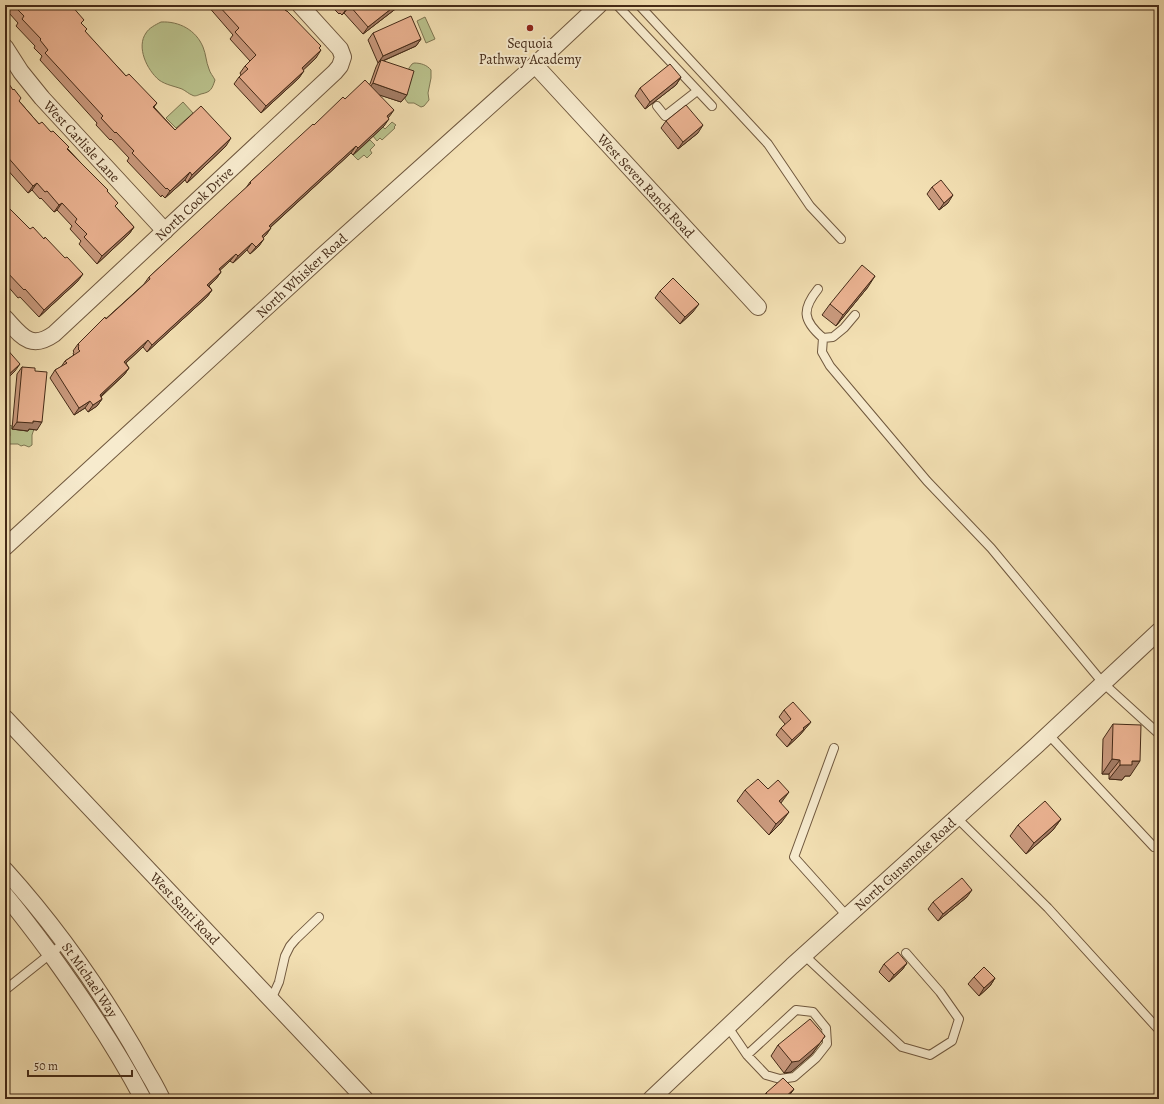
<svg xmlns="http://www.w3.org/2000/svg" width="1164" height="1104" font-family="Alegreya,serif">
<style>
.green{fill:#bac28d;stroke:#7f7652}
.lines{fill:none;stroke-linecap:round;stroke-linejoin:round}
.service-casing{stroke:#70583e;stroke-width:10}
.minor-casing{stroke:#70583e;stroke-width:18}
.service{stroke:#f7ebce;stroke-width:8}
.minor{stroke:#f7ebce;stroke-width:16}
.wall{fill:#ca9a7e;stroke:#442a17}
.shaded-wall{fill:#a47d66;stroke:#442a17}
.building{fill:#ebb392;stroke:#442a17}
.poi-dot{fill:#8f2418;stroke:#f7ebce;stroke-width:1.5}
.labels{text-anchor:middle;stroke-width:4;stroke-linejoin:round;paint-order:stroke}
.poi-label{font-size:14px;fill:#442a17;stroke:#f7ebce}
.street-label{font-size:14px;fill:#442a17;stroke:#f7ebce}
</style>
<rect width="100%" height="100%" fill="#f3e0b3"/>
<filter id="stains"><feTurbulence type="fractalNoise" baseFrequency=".005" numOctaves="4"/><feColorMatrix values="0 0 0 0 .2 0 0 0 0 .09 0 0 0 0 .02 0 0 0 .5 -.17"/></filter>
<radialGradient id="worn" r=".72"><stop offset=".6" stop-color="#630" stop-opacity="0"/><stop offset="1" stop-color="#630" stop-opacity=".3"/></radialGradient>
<path class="green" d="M425 17 435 39 426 43 417 21Z
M161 22C179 21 196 30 203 47 206 54 206 62 209 69 210 73 213 76 215 80 212 89 211 92 201 94 198 95 195 97 192 95 189 94 186 91 182 89 174 86 166 85 159 80 147 70 136 47 146 33 149 28 155 25 161 22Z
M414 63C421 63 427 65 431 70V78L428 93 429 100 424 106 421 107 414 103H408L405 99 409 68 412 64Z
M183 102 193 113 176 128 166 118Z
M392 122 396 125 394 127 395 128 382 140 380 138 377 141 373 136 383 127 385 129Z
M370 140 375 145 370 150 372 153 367 158 364 155 358 160 353 155Z
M9 425 12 426V429L27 431 28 428 34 429 32 435V445L29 447 24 445 21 446 18 444H9L8 442 10 435Z"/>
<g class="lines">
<defs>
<path id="service" d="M617 5 712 106
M639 5 768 144 810 206 841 239
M657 106 665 116 697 91
M818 289C802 309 802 320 823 338L833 337 844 328 855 315
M823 338 822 352 830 366 927 481 991 548 1103 683 1159 734
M1048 734 1154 847 1159 842
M834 748 794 857 847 916
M956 817 1048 908 1159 1030
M804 955 902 1047 930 1055 952 1041 959 1019 940 992 906 953
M5 990 64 943
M271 1000 279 982 285 956 290 946 296 939 319 917
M728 1027 747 1055 766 1075 780 1079 794 1077 816 1058 827 1044 826 1028 813 1012 796 1010 747 1055"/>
<g id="minor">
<path id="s1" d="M5 47 21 72 42 98 165 231"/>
<path id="s2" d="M535 65 758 307"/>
<path id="s3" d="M5 318C21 335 30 351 54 334L335 72 340 66 343 57 340 49 300 5"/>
<path id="s4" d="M5 547 319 259 535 65 599 5"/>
<path id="s5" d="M5 718 365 1099"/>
<path id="s6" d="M5 870C61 932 109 1002 149 1075 154 1083 158 1091 162 1099"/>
<path d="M5 895C21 914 35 933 50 953 84 1000 116 1048 143 1099"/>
<path id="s7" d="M651 1099 792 966 1037 745 1159 631"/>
</g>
</defs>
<use href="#service" class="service-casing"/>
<use href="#minor" class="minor-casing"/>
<use href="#service" class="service"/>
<use href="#minor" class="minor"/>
</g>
<path class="wall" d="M5 5H71L85 32 126 76 157 103 154 107 175 130 226 146 187 183 185 180 165 198 162 195 161 197 127 161 129 158 111 139 110 140 96 125 97 123 40 60 42 56 34 48 35 46 16 26 18 23 9 13 10 12Z
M207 5H281L319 48 316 58 303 70 299 78 261 113 234 84 239 77 241 75 240 73 245 66 250 61 230 39 233 35Z
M330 5H399L398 7 363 34 344 13 342 15 340 13 339 14Z
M373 33 421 39 416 46 383 61 407 95 401 102 380 95 388 118 384 126 353 155 351 153 271 227 266 235 263 238 259 246 250 254 247 250 233 263 230 261 220 270 221 272 216 279 209 286 212 290 207 297 147 352 143 347 126 363 129 368 124 375 101 397 102 399 97 406 88 412 85 408 74 415 50 378 55 370 61 367 65 361 74 355 73 354 74 352 73 351 78 344 144 284 149 277 246 188 250 182 314 125 345 99 370 84 376 67 378 63 368 40Z
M681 77 676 85 645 109 635 96 640 88Z
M5 78 19 101 39 124 51 132 68 149 107 191 115 206 134 227 129 234 97 264 79 244 81 241 70 229 72 226 57 210 54 212 41 198 40 199 32 190 28 193 5 167Z
M666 121 698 133 678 149 661 128Z
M932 187 948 203 939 210 927 194Z
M5 204 78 281 39 317 20 297 18 298 5 283Z
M868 287 836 326 822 315 830 304Z
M660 291 693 312 680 324 655 298Z
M22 367 35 371 37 430 29 429 28 431 12 429 17 374Z
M784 710 811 722 799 736 787 747 776 735 781 728 785 724 779 717Z
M1113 724 1130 776H1125L1122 780 1109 779V774H1102L1103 739Z
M745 790 781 804V823L769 835 737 801Z
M1061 819 1053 830 1026 854 1010 836 1018 825Z
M967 897 938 921 928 909 933 902Z
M907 963 902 970 889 982 879 972 884 964Z
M974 977 995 978 990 986 979 996 968 984Z
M825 1036 812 1054 791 1072 784 1073 771 1056 778 1045Z
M794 1089 788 1097 786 1099H762L766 1093Z"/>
<path class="shaded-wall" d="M396 5H399L398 7 363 34 368 27Z
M350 6 344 13 342 15 347 8Z
M421 39 416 46 380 62 381 60 378 63 383 56Z
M321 50 316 58 297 76 302 68Z
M304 71 299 78 261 113 266 106Z
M681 77 676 85 645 109 650 102Z
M373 83 407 95 401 102 367 91Z
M394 110 389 117 382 124 387 116Z
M389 119 384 126 353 155 358 148Z
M703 125 698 133 678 149 683 142Z
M231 138 226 146 187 183 192 175Z
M356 146 351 153 264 233 269 226Z
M190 172 185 180 165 198 170 191Z
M37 183 32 190 28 193 33 186Z
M953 195 948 203 939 210 944 203Z
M62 203 57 210 54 212 59 205Z
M134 227 129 234 97 264 102 256Z
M271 228 266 235 257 244 262 236Z
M264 239 259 246 250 254 256 247Z
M252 243 247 250 233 263 238 256Z
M236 254 230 261 214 276 219 269Z
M221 272 216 279 202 292 207 285Z
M83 274 78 281 39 317 44 310Z
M875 276 868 287 836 326 843 315Z
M212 290 207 297 147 352 152 345Z
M699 304 693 312 680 324 685 317Z
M148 340 143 347 119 369 124 362Z
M20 364 15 371 5 381V378Z
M129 368 124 375 94 402 100 395Z
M102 399 97 406 88 412 93 405Z
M90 401 85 408 74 415 79 408Z
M33 421 42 422 37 430 29 429 28 431 12 429 17 422Z
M811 722 799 736 787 747 792 740 803 728Z
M1112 759 1120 760 1109 774H1102Z
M1132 761H1140L1130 776H1125L1122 780 1109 779 1120 765Z
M789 792 781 803 771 812 779 801Z
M789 812 781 823 769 835 776 824Z
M1061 819 1053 830 1026 854 1034 843Z
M972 890 967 897 938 921 943 914Z
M907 963 902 970 889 982 894 975Z
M995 978 990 986 979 996 984 988Z
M825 1036 812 1054 791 1072 784 1073 792 1062Z
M794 1089 788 1097 786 1099H783Z"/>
<path class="building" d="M15 5H71L84 20 81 23 87 29 85 31 126 76 129 74 157 103 153 107 175 130 201 106 231 138 192 175 190 172 170 191 167 188 166 189 132 153 134 151 116 132 115 133 101 118 103 116 45 53 48 50 40 40 41 39 22 19 24 16 14 6Z
M218 5H281L286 11H287L321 46 319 48 321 50 302 68 304 71 266 106 239 77 248 69 245 66 256 55 235 32 239 28Z
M342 5H396L368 27 350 6 347 8 345 5 344 7Z
M411 16 421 39 383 56 373 33Z
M381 60 414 71 407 95 373 83Z
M670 64 681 77 650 102 640 88Z
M5 78 13 90 14 89 21 98 19 101 39 124 42 122 51 132 53 131 69 147 67 149 108 190 107 191 118 203 115 206 134 227 102 256 84 237 87 234 75 222 77 219 62 203 59 205 47 191 45 192 37 183 33 186 5 154Z
M365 80 394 110 387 116 389 119 358 148 356 146 269 226 271 228 262 236 264 239 256 247 252 243 238 256 236 254 219 269 221 272 207 285 212 290 152 345 148 340 124 362 129 368 100 395 102 399 93 405 90 401 79 408 55 370 67 363 65 361 80 351 78 349 79 348 78 347 79 345 78 344 105 317 106 319 150 279 149 277 228 204 251 183 250 182 313 124 314 125 343 97 345 99Z
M686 105 703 125 683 142 666 121Z
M941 180 953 195 944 203 932 187Z
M5 204 30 229 33 227 44 239 45 237 65 258 67 257 83 274 44 310 25 289 24 290 5 270Z
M862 265 875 276 843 315 830 304Z
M673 278 699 304 685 317 660 291Z
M5 347 20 364 5 378Z
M22 367 35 368V371L47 372 42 422 33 421V423L17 422Z
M793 702 811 722 803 728 804 729 792 740 781 728 791 719 784 710Z
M1113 724 1141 725 1140 761H1132V765H1120V760L1112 759Z
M758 779 768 789 778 780 789 792 779 801 789 812 776 824 745 790Z
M1045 801 1061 819 1034 843 1018 825Z
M962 878 972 890 943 914 933 902Z
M898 952 907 963 894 975 884 964Z
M984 967 995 978 984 988 974 977Z
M810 1019 825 1036 820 1043 799 1061 792 1062 778 1045Z
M783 1078 794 1089 783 1099H771L766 1093Z"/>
<circle class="poi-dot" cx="530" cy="28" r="4"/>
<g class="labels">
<g class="poi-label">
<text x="530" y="48">Sequoia<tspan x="530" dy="16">Pathway Academy</tspan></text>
</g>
<g class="street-label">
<text dy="5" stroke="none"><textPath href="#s1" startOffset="122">West Carlisle Lane</textPath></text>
<text dy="5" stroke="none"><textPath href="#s2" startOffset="164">West Seven Ranch Road</textPath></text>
<text dy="5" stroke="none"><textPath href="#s3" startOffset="251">North Cook Drive</textPath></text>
<text dy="5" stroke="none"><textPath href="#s4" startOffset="402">North Whisker Road</textPath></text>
<text dy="5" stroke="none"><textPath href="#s7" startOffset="346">North Gunsmoke Road</textPath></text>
<text dy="5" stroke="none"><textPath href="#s5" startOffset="262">West Santi Road</textPath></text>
<text dy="5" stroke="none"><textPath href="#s6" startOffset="139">St Michael Way</textPath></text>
</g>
</g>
<rect width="1164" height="1104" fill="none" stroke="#f3e0b3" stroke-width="20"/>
<rect x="6" y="6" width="1152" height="1092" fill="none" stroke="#442a17" stroke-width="2"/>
<rect x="10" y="10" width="1144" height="1084" fill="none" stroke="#442a17"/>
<path d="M28 1070v6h104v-6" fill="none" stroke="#442a17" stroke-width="2"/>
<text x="34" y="1070" font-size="12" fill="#442a17" stroke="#f7ebce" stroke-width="3" paint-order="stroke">50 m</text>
<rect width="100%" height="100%" filter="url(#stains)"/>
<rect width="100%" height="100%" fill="url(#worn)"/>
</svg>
